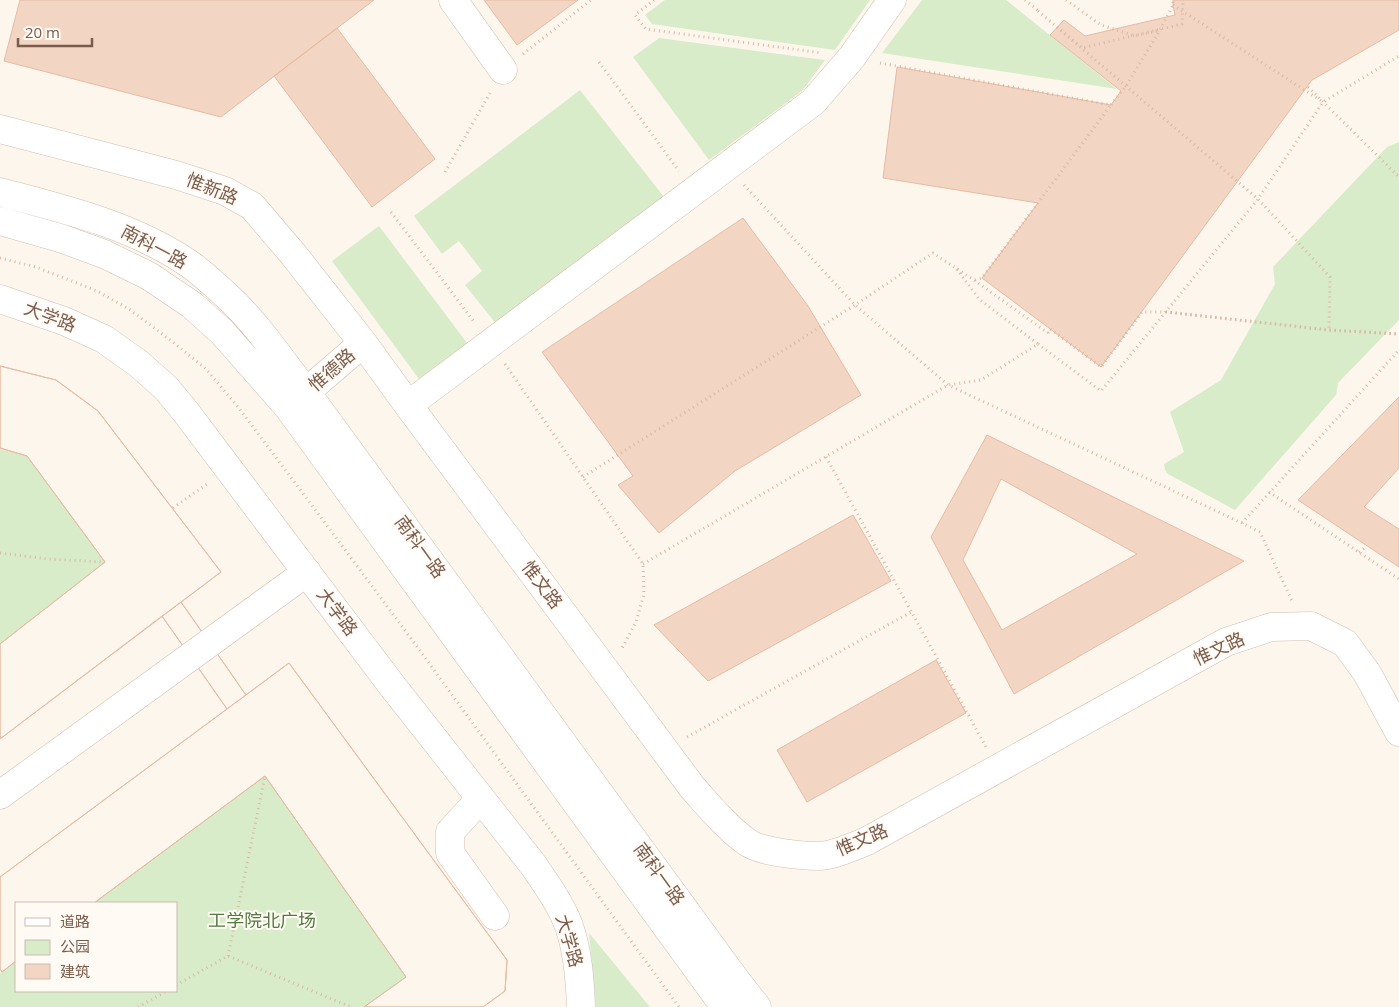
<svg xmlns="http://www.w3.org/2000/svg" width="1399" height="1007" font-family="'Open Sans','Noto Sans SC',sans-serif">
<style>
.green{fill:#d8ecc9}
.building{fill:#f3d5c3;stroke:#e6bba3;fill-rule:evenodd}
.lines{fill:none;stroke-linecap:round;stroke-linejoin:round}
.minor-casing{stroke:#d1beb0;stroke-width:29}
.path{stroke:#d9b8a5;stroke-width:3;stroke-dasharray:1 4;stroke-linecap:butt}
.minor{stroke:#fff;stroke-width:28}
.path-bridge{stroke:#d9b8a5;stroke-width:3;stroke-dasharray:1 4;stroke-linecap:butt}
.labels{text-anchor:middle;stroke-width:4;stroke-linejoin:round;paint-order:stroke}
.street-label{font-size:18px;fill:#7a5c4d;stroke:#fffaf3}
.park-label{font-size:18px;fill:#537a41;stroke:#fffaf3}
</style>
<rect width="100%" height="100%" fill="#fdf6ec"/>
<path class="green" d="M665 0H870L835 50 652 24 645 15Z
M922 0H1006L1117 89 882 53Z
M659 38 825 60 802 91 709 160 633 57Z
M580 90 664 197 497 325 465 285 482 271 459 241 442 254 414 216Z
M1399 142V320L1338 383 1336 395 1235 510 1168 474 1165 470 1164 464 1184 452 1170 412 1221 380 1275 284 1273 267 1387 147Z
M379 226 467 343 419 379 332 261Z
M0 449 27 456 105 562 0 644Z
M265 776 406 977 364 1007H0V973L16 961V991H176V903H94Z
M589 933 650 1007H596Z"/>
<path class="building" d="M20 0H374L221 117 4 61Z
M484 0H578L517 45Z
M1173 0H1399V30L1312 80 1101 367 982 278 1038 203 883 178 897 67 1111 105 1121 91 1050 35 1064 20 1085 36 1175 15 1173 5Z
M337 28 435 159 372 207 274 76Z
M743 218 808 306 861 395 735 471 659 533 618 485 633 476 542 352Z
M0 366 56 380 98 411 221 572 181 602 246 695 289 663 507 960 505 991 483 1007H364L406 977 265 776 94 903H16V961L2 972 0 969V877L227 709 162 616 0 739V644L105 562 27 456 0 448Z
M0 366 56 380 98 411 221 572 0 739V644L105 562 27 456 0 448Z
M1399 397V468L1364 507 1399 529V567L1298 500Z
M987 435 1244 561 1014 694 931 537ZM1001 479 1137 554 1002 630 963 560Z
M853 515 891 581 708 681 654 625Z
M181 602 246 695 227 709 162 616Z
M936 660 966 713 807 802 777 750Z
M289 663 507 960 505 991 483 1007H364L406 977 265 776 94 903H16V961L2 972 0 969V877Z"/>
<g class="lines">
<defs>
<path id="minor" d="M453 0 503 70
M0 129 176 175 225 191 252 206 293 254 363 343 408 405 692 787C709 806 726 827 747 842 760 852 801 856 819 856 835 855 852 847 867 841L1226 642 1271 627 1311 626 1345 643 1367 673 1399 732
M0 192C64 209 132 225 188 263 201 272 214 284 226 295 256 322 281 360 306 392L738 983 757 1007
M0 221 60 238 104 254 149 276 192 305 222 332 288 407 725 1007
M0 299 64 321 104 339 139 364 166 388 185 411 390 683 534 866C547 885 561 905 569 926 578 952 580 980 581 1007
M292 404 363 343
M408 405 813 102 852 57 892 0
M0 795 307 572
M480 799 450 832V853L495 916"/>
</defs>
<use href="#minor" class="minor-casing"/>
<path class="path" d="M654 0 635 15 646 29 822 53
M1025 0 1040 12
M1066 0 1101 25 1135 36 1160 30 1173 5V0
M1173 5 1323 102
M1038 11 1258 199 1330 277 1329 330
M523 54 591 0
M599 62 679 171
M880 63 1111 105 1126 86 1160 30
M445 172 490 93
M744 185 855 305 948 385 1242 523 1260 532 1292 601
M391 212 475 323
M0 258 36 267 97 291 129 309 174 343 206 369 238 407 308 500 418 648 679 1007
M975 280 982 278 1111 105
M1166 312 1329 330 1399 334
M1038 344 1101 391 1258 199 1323 102 1399 56
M505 364 643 564 644 594 636 622 621 650
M826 457 986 747
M583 477 855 305 933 253 974 280 1048 333
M1269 492 1399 579
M173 508 207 484
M1242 523 1399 350
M1359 552 1367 546
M0 553 48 559 105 562
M643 564 948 385 981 380 1038 344 979 299 956 268
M687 737 911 612
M228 956 265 776
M176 985 228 956 351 1007
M138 1007 167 991"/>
<use href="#minor" class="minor"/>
<path class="path-bridge" d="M1057 27 1082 48 1182 24 1183 0
M1308 87 1399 177
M1048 333 1050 329 1101 367 1142 312H1166L1329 330 1399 334"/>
</g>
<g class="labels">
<g class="street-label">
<text transform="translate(212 189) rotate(22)" y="6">惟新路</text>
<text transform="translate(154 247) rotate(28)" y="6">南科一路</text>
<text transform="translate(50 317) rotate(21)" y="6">大学路</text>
<text transform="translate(332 370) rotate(-41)" y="6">惟德路</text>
<text transform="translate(420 547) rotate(54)" y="6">南科一路</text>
<text transform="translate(542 585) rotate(53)" y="6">惟文路</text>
<text transform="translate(337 612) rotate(53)" y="6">大学路</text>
<text transform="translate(1219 649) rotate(-25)" y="6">惟文路</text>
<text transform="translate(862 840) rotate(-23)" y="6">惟文路</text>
<text transform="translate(659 874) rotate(54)" y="6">南科一路</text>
<text transform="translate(569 941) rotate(74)" y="6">大学路</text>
</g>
<g class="park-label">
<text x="262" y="927">工学院北广场</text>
</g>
</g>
<rect x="15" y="902" width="162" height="90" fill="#fffaf3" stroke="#cabbb1"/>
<rect x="25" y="918" width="25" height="8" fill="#ffffff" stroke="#cabbb1"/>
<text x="60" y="927" font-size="15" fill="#7a5c4d">道路</text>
<rect x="25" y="940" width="25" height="15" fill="#d8ecc9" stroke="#cabbb1"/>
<text x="60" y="952" font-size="15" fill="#7a5c4d">公园</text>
<rect x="25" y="964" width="25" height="15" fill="#f3d5c3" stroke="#cabbb1"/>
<text x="60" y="977" font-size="15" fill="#7a5c4d">建筑</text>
<path d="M18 38v8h74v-8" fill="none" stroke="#7a5c4d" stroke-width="2.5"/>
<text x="25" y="38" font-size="15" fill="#7a5c4d" stroke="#fffaf3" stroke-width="4" paint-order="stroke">20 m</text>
</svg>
